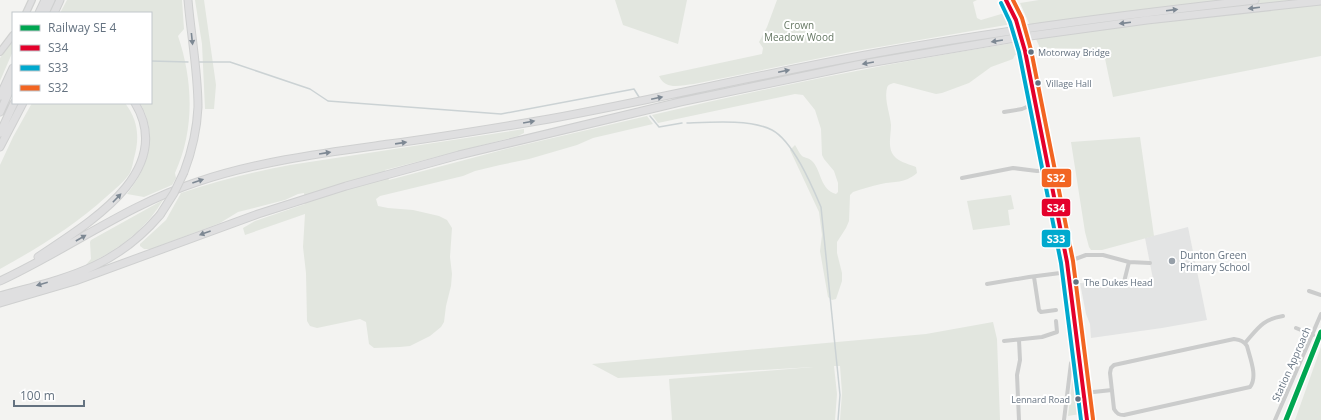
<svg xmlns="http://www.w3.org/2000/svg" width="1321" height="420" font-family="'Open Sans',sans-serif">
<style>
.built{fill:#e3e4e4}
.green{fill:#e2e6df}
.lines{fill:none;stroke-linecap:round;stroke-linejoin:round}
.stream{stroke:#cbd2d4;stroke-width:1.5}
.secondary-casing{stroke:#d0d1d0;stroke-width:8}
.primary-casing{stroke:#cfcfcf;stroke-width:8}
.highway-casing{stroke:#cfd0d0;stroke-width:9}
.street{stroke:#cbcccc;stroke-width:4}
.secondary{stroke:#dfdfe0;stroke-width:5.5}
.primary{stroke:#dfdfe0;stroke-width:6}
.highway{stroke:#dfdfe0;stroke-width:7}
.primary-bridge-casing{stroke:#cfcfcf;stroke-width:8;stroke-linecap:butt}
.highway-bridge-casing{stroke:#cfd0d0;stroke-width:9;stroke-linecap:butt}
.primary-bridge{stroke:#dfdfe0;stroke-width:6}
.highway-bridge{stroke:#dfdfe0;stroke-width:7}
.bus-1-casing{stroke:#fff;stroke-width:7}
.bus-2-casing{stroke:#fff;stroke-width:7}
.bus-3-casing{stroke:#fff;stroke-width:7}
.bus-1{stroke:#e4002b;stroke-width:4}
.bus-2{stroke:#00a9ce;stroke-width:4}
.bus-3{stroke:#f26522;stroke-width:4}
.rail-1-casing{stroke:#fff;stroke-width:8}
.rail-1{stroke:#00a651;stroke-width:5}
.oneway{fill:#7d8893}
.bus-dot{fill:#647280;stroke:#fff;stroke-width:1.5}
.poi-dot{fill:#969fa8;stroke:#fff;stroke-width:1.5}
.labels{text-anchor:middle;stroke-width:4;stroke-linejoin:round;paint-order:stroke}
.bus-label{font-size:9px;fill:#647280;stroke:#fff;text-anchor:start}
.park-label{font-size:10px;fill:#657763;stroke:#fff}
.poi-label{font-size:10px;fill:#647280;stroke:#fff;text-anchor:start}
.street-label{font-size:10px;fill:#647280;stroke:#fff}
.line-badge{stroke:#fff;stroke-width:1.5}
.badge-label{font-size:11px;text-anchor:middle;font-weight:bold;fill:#fff}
</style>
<rect width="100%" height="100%" fill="#f3f3f1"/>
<path class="built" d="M1188 227 1207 320 1162 328 1091 338 1090 324 1086 314 1080 283 1148 286 1154 284 1145 238Z"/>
<path class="green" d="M67 0H182L184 29 178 36C193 80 195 130 175 173L176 178 172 185 144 197 127 194C148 167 159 136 140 103H151V13H60Z
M195 0H204L216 85 214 109H205L202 44Z
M615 0H687L678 44 623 25Z
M777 0H977L973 2 977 18 981 20 1008 12 1012 24 850 52 694 84C681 85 666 91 659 76L762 54 763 48 759 42 767 27Z
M1039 0H1321V56L1113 97 1103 49 1040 48 1020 3Z
M13 41V51L0 81V58Z
M1020 42 1023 53 1015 55 1013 59 991 67 969 83 942 93 936 94 894 83C891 84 888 84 887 88 884 100 890 113 891 125 891 135 888 144 892 153 896 161 908 164 916 167L917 173C904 184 895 181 881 184 871 186 862 189 853 192L850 195 849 221 846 228 837 242V253L842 273V281L836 299 832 300 828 297 820 251 822 235 819 212 790 150 795 145C797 148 799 153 802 156 805 158 810 158 813 162 822 173 820 189 836 194L838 192V183L834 171 824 159 822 155 821 129 815 110 803 95 795 94 658 123 652 115C774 86 896 62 1020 42Z
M32 103H125C138 120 140 137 134 158 133 163 132 168 130 173 124 182 115 189 106 197 74 226 38 248 0 269V165L13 137Z
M647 116 653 124 593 138 577 145 529 159 500 165 475 171 463 176 380 196 376 199 378 206 388 208 413 210 439 216 447 220 452 228 450 257 452 274 451 286 446 306 444 322 441 327 430 336 410 346 400 347 374 348 369 344 366 322 360 319 317 328 310 326 307 321 306 273 303 247 305 214 245 235 243 228 255 221 305 204 304 193 298 194 285 200 238 212 220 223 151 249H144L140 246V244L166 220 181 193C217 181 253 172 290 165L524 129V133L518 136 385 170 389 180 506 149Z
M1140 137 1154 236 1102 250H1091L1089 247 1085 232 1071 142Z
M1011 195 1014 209 1008 210 1010 225 973 230 967 201Z
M163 200C144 232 118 249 85 266L91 259 90 242 91 240Z
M993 322 997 339 1000 420H840L842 393 840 366H834L837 394 835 420H672L669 379 813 367 618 378 592 364 926 334Z
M1321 347V420H1295Z
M1073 374H1076L1080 414 1068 416Z"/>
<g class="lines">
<path class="stream" d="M151 61 188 62
M198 62H230L310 89 328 101 501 114 634 89 639 97
M650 116 659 127 682 123
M687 123C711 122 751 119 772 130 793 141 812 186 821 207L840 395 838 420"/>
<defs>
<path id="secondary" d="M26 13 32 0
M0 52 13 35"/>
<path id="primary" d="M1006 0 1016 20
M1025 51 1067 262 1087 420"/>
<path id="highway" d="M39 13 45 0
M45 13 51 0
M54 13 60 0
M0 96 13 68
M0 112 13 83
M0 133 14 103
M0 147 23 103
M184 172C192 151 197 129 198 107 198 71 191 36 188 0
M38 257C85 225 177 173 135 103
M0 281C67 250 127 205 197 182 259 161 324 153 389 144 442 137 496 128 549 119 663 98 774 71 888 51 1010 29 1132 14 1255 0
M0 296C65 278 114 269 160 215
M0 303 75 281 258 214 346 186 459 155 680 102 857 65 1015 38 1147 20 1321 1"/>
</defs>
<use href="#secondary" class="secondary-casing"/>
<use href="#primary" class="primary-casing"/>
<use href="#highway" class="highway-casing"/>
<path class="street" d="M1004 112 1022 109 1036 103
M962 178 1013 168 1037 171 1049 170
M1067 262 1086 255H1103L1129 262 1150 263
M1034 277 1039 310 1041 312 1056 310
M1124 282 1129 262
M987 284 1029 277 1068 272
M1309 291 1321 295
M1296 328 1313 335
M1234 339C1240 340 1244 341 1247 346 1250 358 1258 377 1250 387L1124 415C1119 415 1117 414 1114 409L1110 373 1111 368 1114 365Z
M1019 340 1020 360 1017 375 1019 420
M1004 341 1042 337 1057 332 1056 321
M1245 343C1258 328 1263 319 1283 316
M1084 393 1112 390
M1064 420 1071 363
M1275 420 1321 314"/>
<use href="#secondary" class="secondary"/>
<use href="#primary" class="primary"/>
<use href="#highway" class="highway"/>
<defs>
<path id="primary-bridge" d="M1016 20 1025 51"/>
<path id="highway-bridge" d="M160 215 174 193 184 172"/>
</defs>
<use href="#primary-bridge" class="primary-bridge-casing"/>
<use href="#highway-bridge" class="highway-bridge-casing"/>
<use href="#primary-bridge" class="primary-bridge"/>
<use href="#highway-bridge" class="highway-bridge"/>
<defs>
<path id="bus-1" d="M1006 0 1016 20 1025 51 1067 262 1087 420"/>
<path id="bus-2" d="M1001 3 1010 22 1019 52 1061 263 1081 420"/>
<path id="bus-3" d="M1013 0 1022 18 1031 50 1073 261 1093 419"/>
</defs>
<use href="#bus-1" class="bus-1-casing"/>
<use href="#bus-2" class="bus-2-casing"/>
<use href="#bus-3" class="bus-3-casing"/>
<use href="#bus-1" class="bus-1"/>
<use href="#bus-2" class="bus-2"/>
<use href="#bus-3" class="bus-3"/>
<defs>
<path id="rail-1" d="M1286 420 1321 332"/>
</defs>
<use href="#rail-1" class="rail-1-casing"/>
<use href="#rail-1" class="rail-1"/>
</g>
<defs><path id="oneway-solid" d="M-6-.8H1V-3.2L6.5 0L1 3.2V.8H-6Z"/></defs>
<g class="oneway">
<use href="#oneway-solid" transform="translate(1254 8) rotate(173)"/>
<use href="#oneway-solid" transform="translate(1172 10) rotate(-7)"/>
<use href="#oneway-solid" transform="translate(1125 23) rotate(173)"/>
<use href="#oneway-solid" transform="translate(192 39) rotate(84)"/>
<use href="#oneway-solid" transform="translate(997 41) rotate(171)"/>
<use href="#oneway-solid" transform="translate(868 63) rotate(170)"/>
<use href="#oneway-solid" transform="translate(784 71) rotate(-12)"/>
<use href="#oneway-solid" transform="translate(657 98) rotate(-12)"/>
<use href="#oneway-solid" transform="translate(529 122) rotate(-10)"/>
<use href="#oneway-solid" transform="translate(401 143) rotate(-8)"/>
<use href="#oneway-solid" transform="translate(325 153) rotate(-9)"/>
<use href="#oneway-solid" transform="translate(198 181) rotate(-19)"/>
<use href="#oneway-solid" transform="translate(117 198) rotate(-46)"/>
<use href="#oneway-solid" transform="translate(205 233) rotate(160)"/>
<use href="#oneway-solid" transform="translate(81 238) rotate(-30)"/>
<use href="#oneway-solid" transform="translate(42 284) rotate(164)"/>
</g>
<g class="bus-dot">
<circle cx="1031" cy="52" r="3.5"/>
<circle cx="1038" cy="83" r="3.5"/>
<circle cx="1076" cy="282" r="3.5"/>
<circle cx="1078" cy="399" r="3.5"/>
</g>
<circle class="poi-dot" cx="1172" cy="261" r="4"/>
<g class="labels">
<g class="bus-label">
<text x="1038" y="56">Motorway Bridge</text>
<text x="1046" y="87">Village Hall</text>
<text x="1084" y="286">The Dukes Head</text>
<text x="1070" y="403" text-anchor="end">Lennard Road</text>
</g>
<g class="park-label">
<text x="799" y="29">Crown<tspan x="799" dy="12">Meadow Wood</tspan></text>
</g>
<g class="poi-label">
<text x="1180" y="259">Dunton Green<tspan x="1180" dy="12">Primary School</tspan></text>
</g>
<g class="street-label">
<text transform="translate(1291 364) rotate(-66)" y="4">Station Approach</text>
</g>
</g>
<g class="line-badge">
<rect x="1041" y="168" width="31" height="20" rx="4" fill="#f26522"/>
<rect x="1041" y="198" width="30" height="19" rx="4" fill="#e4002b"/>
<rect x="1041" y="229" width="30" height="19" rx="4" fill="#00a9ce"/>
</g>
<g class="badge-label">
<text x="1056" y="182">S32</text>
<text x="1056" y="212">S34</text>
<text x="1056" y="243">S33</text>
</g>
<rect x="12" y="12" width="140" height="92" fill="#ffffff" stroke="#c1c7cc"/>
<rect x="20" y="25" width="20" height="6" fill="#00a651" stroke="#c1c7cc"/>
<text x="48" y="32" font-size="12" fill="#647280">Railway SE 4</text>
<rect x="20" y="45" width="20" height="6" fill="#e4002b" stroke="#c1c7cc"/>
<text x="48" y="52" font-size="12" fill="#647280">S34</text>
<rect x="20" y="65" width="20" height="6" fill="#00a9ce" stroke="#c1c7cc"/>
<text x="48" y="72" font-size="12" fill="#647280">S33</text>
<rect x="20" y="85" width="20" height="6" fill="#f26522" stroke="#c1c7cc"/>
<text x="48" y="92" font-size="12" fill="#647280">S32</text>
<path d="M14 400v6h70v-6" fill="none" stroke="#647280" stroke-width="2"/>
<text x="20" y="400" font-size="12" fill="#647280" stroke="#ffffff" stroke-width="3" paint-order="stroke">100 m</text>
</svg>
